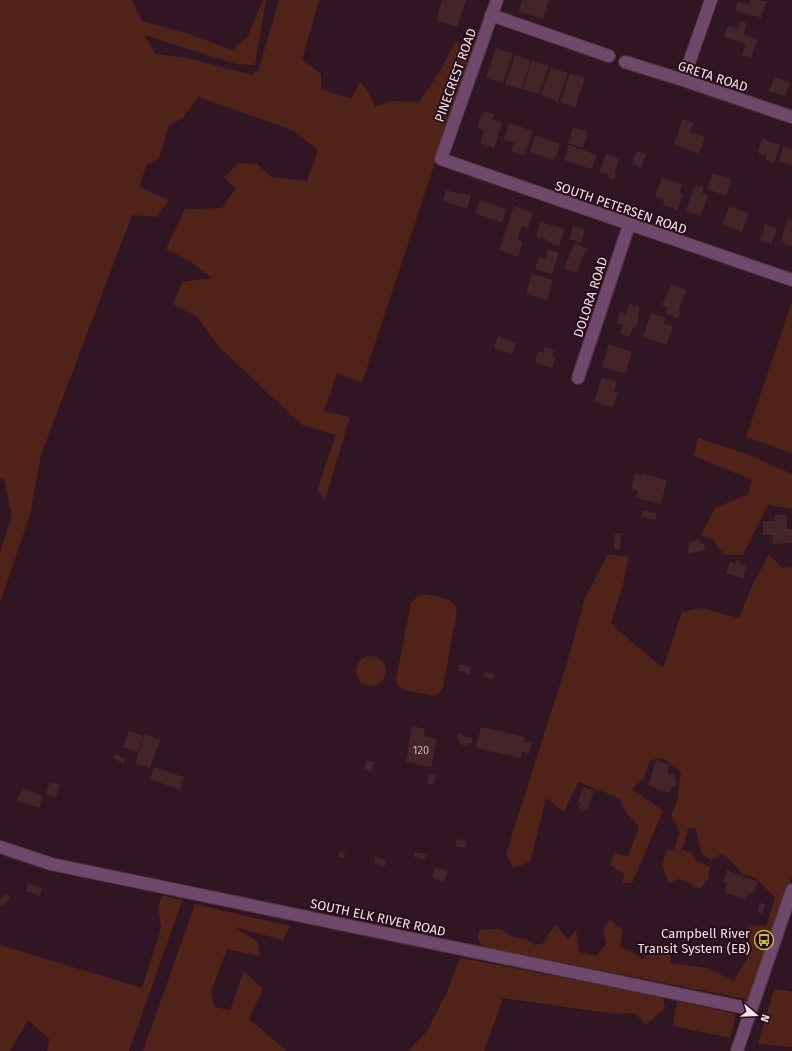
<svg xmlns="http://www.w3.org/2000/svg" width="792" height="1051" font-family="'Fira Sans',sans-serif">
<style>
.green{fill:#4f2318}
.building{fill:#432528}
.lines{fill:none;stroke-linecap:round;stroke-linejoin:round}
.minor-casing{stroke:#4c333f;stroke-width:14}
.minor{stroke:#6e496c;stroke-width:12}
.labels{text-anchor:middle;stroke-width:4;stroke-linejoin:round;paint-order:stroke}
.number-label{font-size:11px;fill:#c9b4ba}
.street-label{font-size:13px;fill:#f6e3eb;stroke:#260d19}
.poi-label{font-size:13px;fill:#f6e3eb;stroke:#260d19;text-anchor:end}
</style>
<rect width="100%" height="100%" fill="#301623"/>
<path class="green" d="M0 0H132L142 21 189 34 232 50 248 36 263 0H266L255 65 236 64 144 35 156 54 187 58 252 75 259 69 279 0H319L302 60 321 74V89L351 99 360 82 370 94 375 107 391 101 419 102 440 71 455 42 474 45 362 383 337 373 324 411 350 417 325 500 317 490 336 435 302 425 220 348 197 317 173 304 182 282 212 278 191 262 166 249 185 209 222 208 236 188 224 178 238 163 257 164 272 177 307 181 318 150 292 130 198 97 183 118 169 125 159 159 147 164 139 187 169 200 157 217 132 215 41 455 30 515 0 603V552L12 515 4 479 0 478Z
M791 304 792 305V453L746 437Z
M698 438 747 454 792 474V509L768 505 743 555H724L713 540 701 535 715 508 748 494 752 480 694 456Z
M608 554 629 557 623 584 611 623 626 637 663 668 682 612 701 608 739 618 752 586 769 554 782 568 792 567V876L750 1000 483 947 478 939 479 930 500 929 513 937 527 939 535 945 544 943 550 932 556 925 568 940 576 930 579 952 596 956 606 944 603 931 609 919 623 930 620 946 643 959 656 949 671 954 670 963 708 968 734 981 752 950 748 939 749 925 766 926 775 897 754 877 742 874 730 860 721 854 711 860 701 853 696 829 688 828 685 842 681 850 692 853 697 861 710 867 708 880 699 889 686 881 677 879 669 884 662 865 667 850H674L680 832 671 816 677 802 681 772 662 758 650 760 644 778 632 789 663 811 632 883H622L624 874 610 865 614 853 628 856 639 827 627 814 619 798 578 782 564 812 546 798 530 862 513 868 506 854 570 653 585 598Z
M424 594C436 597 455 597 457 611L443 687 442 690 435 696 405 690 397 685 396 679 411 603 418 596Z
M356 671a15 15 0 1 1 30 0a15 15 0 1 1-30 0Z
M162 895 182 901 129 1051H47L50 1040 28 1020 10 1051H0V945L142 988 161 928 158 907Z
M195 904 290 926 283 940 234 927 258 942 260 956 227 949 211 992 214 1007 230 1010 244 971 263 989 249 1019 287 1051H143Z
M460 958 663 996 665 1008 646 1025 635 1013 615 1014 503 998 484 1051H408L426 1033 446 994Z
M774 989 792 992V1047L758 1044Z
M677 1001 736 1014 730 1038 673 1026Z"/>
<path class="building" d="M442 0H466L457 27 436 20Z
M522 0H549L543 19 519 11Z
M750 0 767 1 761 18 735 10 738 2 749 5Z
M740 21 747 23 743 34 757 40 751 58 742 55 746 44 724 37 728 26 737 29Z
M496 48 513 54 503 83 486 78Z
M515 55 531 61 521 89 505 84Z
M532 61 549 66 539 94 523 89Z
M551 67 568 73 558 101 541 95Z
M570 73 585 78 575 108 560 102Z
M774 77 790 82 785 96 769 91Z
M483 111 494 114 492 119 502 123 494 148 480 143 484 130 477 128Z
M683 119 694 123 690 132 705 137 699 154 674 144Z
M509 123 533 131 524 156 511 151 514 143 504 139Z
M573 127 588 132 583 148 568 143Z
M535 135 560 144 554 160 530 152Z
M762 139 780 145 774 163 766 160 767 156 758 153Z
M569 145 597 155 591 169 564 160Z
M784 146 792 149V166L778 161Z
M637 151 646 154 641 168 632 164Z
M606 154 619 159 614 173 616 174 614 180 608 178 609 175 599 172Z
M713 173 732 180 726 196 707 189Z
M662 177 682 185 679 193 683 195 677 210 663 205 664 200 655 196Z
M695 185 704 188 702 193 708 195 701 216 686 211Z
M446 190 460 194V192L471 196 467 209 443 201Z
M480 200 507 210 502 223 475 213Z
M514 206 533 213 528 228 522 226 517 240 523 242 518 257 499 250Z
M730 206 749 214 742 232 722 224Z
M788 219 792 220V246L780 242Z
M540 222 564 229 559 246 548 242V240L536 237Z
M765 224 777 229 771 244 760 240Z
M573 226 585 230 581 243 569 239Z
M575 243 587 249 576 273 564 268Z
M548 249 559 253 552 274 535 269 539 257 545 259Z
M532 274 553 280 547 300 526 294Z
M671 284 687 290 678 311 681 312 678 319 665 313 668 308 662 305Z
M629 304 640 307 637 316 639 317 636 327H633L630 337 620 334 623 325 617 323 620 312 626 314Z
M651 313 666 318 664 323 673 327 666 345 643 337Z
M498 336 516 343 512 354 494 348Z
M609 344 632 352 625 374 602 367Z
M545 347 554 350 552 356 556 357 552 368 535 362 538 351 543 353Z
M602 377 617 382 614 391 618 392 613 408 594 401Z
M635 474 643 476V474L667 480 661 504 636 498 638 491 631 489Z
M643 510 657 513 655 520 641 517Z
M775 515H787V529H792V543L773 544V535H763V521H775Z
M615 533H621L620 550 614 549Z
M699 539 700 544 704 543 706 550 688 554 687 549 690 548 688 542Z
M737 560 741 562V564L747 566 743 579 726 573 730 562 735 564Z
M460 664 471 667 469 674 458 670Z
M484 672 495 675 493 679 483 677Z
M412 726 425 729 424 736 437 739 431 767 406 762Z
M481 727 525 737 524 742 532 743 529 754 522 752 521 758 476 748Z
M129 731 143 736 138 752 123 747Z
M145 734 160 740 150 768 135 763Z
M459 734 473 739 471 743H468L467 746 459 744 460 741 457 740Z
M116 754 125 759 124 764 113 758Z
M367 760 374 762 372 772 364 770Z
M656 760 670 765 667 773 676 775 674 780 677 781 675 787 672 786 669 793 648 786Z
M154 767 184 777 180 790 150 779Z
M429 773 436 775 434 785 427 784Z
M50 782 60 785 56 797 46 793Z
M583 787 594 791 587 811 579 808 581 804 578 803Z
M22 788 43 796 39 808 17 801Z
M457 839 467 841 465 848 455 846Z
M339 851 345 852 344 858 338 857Z
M415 852 426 854 425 859 414 857Z
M375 857 386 860 385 866 374 863Z
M435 867 448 871 444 882 432 878Z
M727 870 758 882 753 894 746 891 749 893 746 900 724 892 727 883 723 882Z
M28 883 42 888 40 896 26 891Z
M6 893 11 897 3 907 0 905V900Z
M760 903 765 904 762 914 757 912Z"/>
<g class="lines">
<defs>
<path id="minor" d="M497 0 441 159 792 280
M491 15 609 56
M625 62 683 80 792 117
M683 80 711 0
M578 378 629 225
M0 847 51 864 751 1009
M737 1051 792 890"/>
</defs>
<use href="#minor" class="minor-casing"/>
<use href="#minor" class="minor"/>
</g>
<defs>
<symbol id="bus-ring" viewBox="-11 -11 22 22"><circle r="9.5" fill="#260d19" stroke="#caba3a" stroke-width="1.5"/><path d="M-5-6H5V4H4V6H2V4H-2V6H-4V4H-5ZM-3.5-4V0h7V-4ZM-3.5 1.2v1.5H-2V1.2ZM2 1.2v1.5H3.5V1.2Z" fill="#caba3a"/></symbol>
</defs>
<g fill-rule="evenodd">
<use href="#bus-ring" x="753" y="929" width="22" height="22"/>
</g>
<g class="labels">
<g class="number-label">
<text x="421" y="754">120</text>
</g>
<g class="street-label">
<text transform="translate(455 75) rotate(-70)" y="5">PINECREST ROAD</text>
<text transform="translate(713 76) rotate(18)" y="5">GRETA ROAD</text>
<text transform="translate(621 207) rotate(19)" y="5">SOUTH PETERSEN ROAD</text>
<text transform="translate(590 297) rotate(-72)" y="5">DOLORA ROAD</text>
<text transform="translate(378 917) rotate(12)" y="5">SOUTH ELK RIVER ROAD</text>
</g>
<g class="poi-label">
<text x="750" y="938">Campbell River<tspan x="750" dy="15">Transit System (EB)</tspan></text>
</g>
</g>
<g transform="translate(756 1015) rotate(109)" stroke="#260d19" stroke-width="3" paint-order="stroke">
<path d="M0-3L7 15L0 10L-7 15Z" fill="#f6e3eb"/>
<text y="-6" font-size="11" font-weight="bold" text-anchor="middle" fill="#f6e3eb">N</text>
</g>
</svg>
